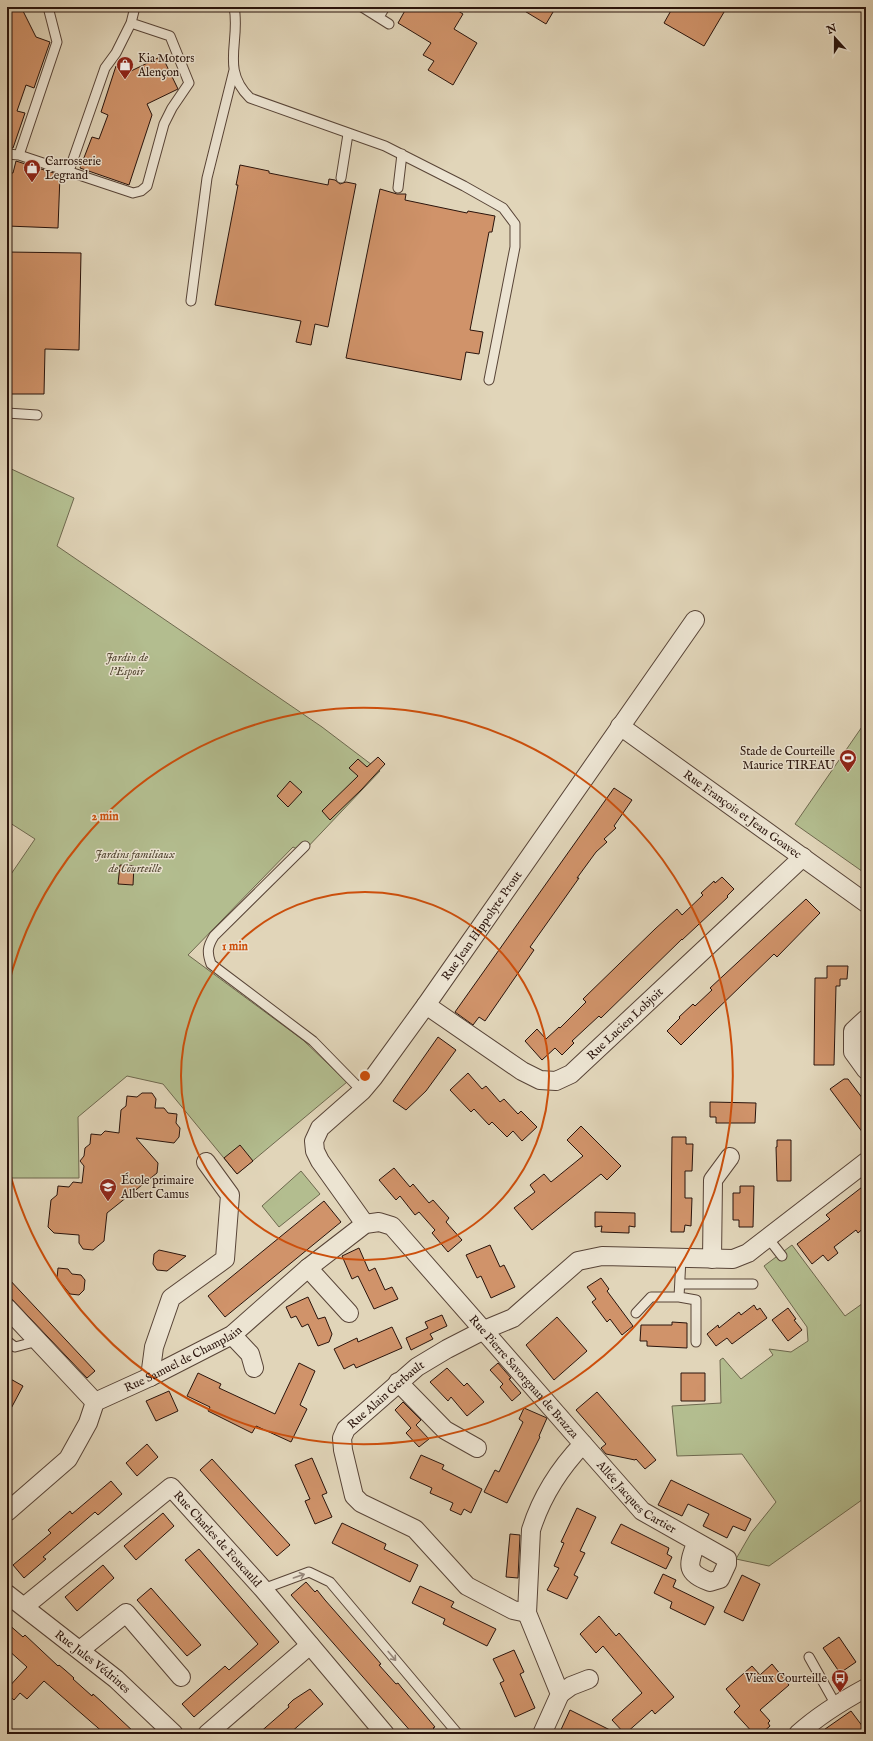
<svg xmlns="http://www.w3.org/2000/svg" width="873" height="1741" font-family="'IM FELL English',serif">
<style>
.green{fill:#b3bd8f;stroke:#6e684e}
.building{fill:#d0936a;stroke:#2a140c}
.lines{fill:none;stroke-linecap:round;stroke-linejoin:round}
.lane-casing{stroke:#584437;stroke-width:11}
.street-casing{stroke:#584437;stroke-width:20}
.lane{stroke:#ece4d2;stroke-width:9}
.street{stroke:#ece4d2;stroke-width:18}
.oneway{stroke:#958679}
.ring{fill:none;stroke:#cc4f0c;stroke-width:2}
.labels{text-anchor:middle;stroke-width:3;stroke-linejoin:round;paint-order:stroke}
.poi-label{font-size:12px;fill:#2a140c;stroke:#ece4d2;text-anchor:start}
.park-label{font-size:12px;font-style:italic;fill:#534733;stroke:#ece4d2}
.street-label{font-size:12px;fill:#2a140c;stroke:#ece4d2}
.centre{fill:#cc4f0c;stroke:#ece4d2;stroke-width:2}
.ring-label{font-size:12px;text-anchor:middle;font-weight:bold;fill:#cc4f0c;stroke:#ece4d2;stroke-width:3;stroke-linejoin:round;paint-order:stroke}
</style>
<rect width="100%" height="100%" fill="#e1d5b9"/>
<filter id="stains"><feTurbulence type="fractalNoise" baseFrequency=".005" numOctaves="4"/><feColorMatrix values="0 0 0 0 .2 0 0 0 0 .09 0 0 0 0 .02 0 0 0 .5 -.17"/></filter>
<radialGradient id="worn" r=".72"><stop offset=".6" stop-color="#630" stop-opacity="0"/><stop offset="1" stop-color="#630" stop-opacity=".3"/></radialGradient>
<path class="green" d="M7 467 74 498 57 546 322 727 380 771 303 852 293 847 188 955 303 1040 347 1082 237 1174 163 1084 127 1076 78 1117 79 1178H7V880L35 839 7 821Z
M866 721V874L795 824Z
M301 1171 320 1194 279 1227 262 1206Z
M792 1245 845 1316 866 1301V1497L769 1566 736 1559 751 1533 776 1502 742 1454 677 1456 672 1406 721 1403 720 1360 723 1358 741 1379 773 1355 769 1349 791 1352 808 1341 807 1327 764 1266Z"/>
<path class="building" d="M19 7H21L36 37 50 42 34 88 26 85 17 111 25 113 13 148H7V12Z
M407 7H452L463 14 454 29 477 43 453 85 428 70 434 61 423 55 431 43 398 23Z
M518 7H556L546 24Z
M673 7H727L704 46 664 23Z
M162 56 178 89 147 104 152 115 129 185 80 168 92 137 99 139 108 115 101 112 116 66 131 71Z
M16 161 60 175 58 228 7 226V173H13Z
M240 165 269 171V173L328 185 329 179 335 180 340 184 346 182 356 184 328 327 315 324 311 345 296 342 301 321 215 305 238 185H236Z
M380 189 397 194H406L405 200 467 213 468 211 495 216 492 232H489L470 330 483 332 479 354 466 352 461 380 346 358Z
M7 252 81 253 79 350 45 349 44 394H7Z
M378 757 385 764 362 789 330 820 322 811 358 776 349 768 358 759 367 767Z
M290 781 302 792 288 807 277 796Z
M614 788 632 800 614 826 616 828 604 839 607 842 596 852 577 878H579L530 947 534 950 485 1021 479 1017 473 1025 455 1012Z
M120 865 134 866 133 885 118 884Z
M722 877 734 889 727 896 728 897 682 940V939L601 1018 599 1016 572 1041 574 1043 562 1055 555 1048 542 1060 525 1041 537 1029 546 1039 559 1027 560 1028 586 1002 583 999 655 929 677 909 682 915 703 895 701 893 714 881 715 883Z
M806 899 820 913 777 957 774 954 713 1013 681 1045 667 1031 680 1018 679 1017 693 1004 695 1006 712 990 710 988Z
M827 966H848L847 979H840V986H836L834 1065H814L815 978H827Z
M438 1037 456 1050 426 1091 406 1110 393 1101Z
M468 1073 482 1089 486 1086 500 1102 504 1099 518 1114 521 1111 537 1127 522 1141 513 1131 507 1137 492 1122 489 1125 474 1109 471 1112 450 1090Z
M844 1079H848L866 1103V1137L830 1089Z
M142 1093H152L156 1099 155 1108H164L168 1113 177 1114 176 1123 180 1128 179 1137 174 1143 136 1138 158 1163 157 1173 107 1213 104 1241 93 1250 83 1249 79 1243V1235L54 1233 48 1227 51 1200 57 1195 58 1186 69 1187 73 1182 82 1183 84 1166 80 1161 84 1156 85 1148 90 1144 91 1134 101 1135 105 1131 119 1133 121 1110 126 1106 127 1096 137 1097Z
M710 1102 756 1103 755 1123H716V1117H710Z
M581 1126 621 1166 607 1180 601 1174 532 1230 514 1208 535 1192 530 1185 544 1174 551 1182 583 1156 567 1140Z
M672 1137H686V1144H693L692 1171H685V1198H692L691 1226 685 1225 684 1232H671Z
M777 1140H791V1181H777L776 1147H777Z
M240 1145 253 1161 237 1174 224 1158Z
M394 1168 410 1187 413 1184 429 1203 433 1200 449 1218 446 1222 462 1240 448 1252 432 1233 435 1230 419 1212 415 1215 400 1196 396 1200 379 1180Z
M866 1184V1226L858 1233 856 1230 834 1247 838 1253 828 1261 823 1255 812 1264 797 1244 830 1219 826 1215Z
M740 1186H754L753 1227H739V1220H733V1193H740Z
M324 1201 341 1222 225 1317 208 1296Z
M595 1212 635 1213V1227L629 1226V1233L601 1232 602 1226 595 1227Z
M490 1245 500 1267 504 1265 515 1287 491 1298 481 1276 477 1278 466 1255Z
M359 1248 369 1271 375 1268 385 1290 392 1287 398 1299 374 1309 358 1276 352 1279 342 1256Z
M159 1250 186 1256 167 1271 157 1270 153 1264 154 1254Z
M58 1268 68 1269 72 1274 81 1275 85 1280 84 1290 79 1295 70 1294 57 1278Z
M7 1277 95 1371 87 1378 7 1294Z
M601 1278 609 1289 607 1291 633 1326 622 1335 610 1319 607 1322 592 1302 596 1299 587 1287Z
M308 1297 318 1319 325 1317 332 1334 329 1342 318 1346 308 1324 302 1327 296 1316 291 1318 286 1307Z
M754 1305 757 1310 760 1308 767 1318 732 1344 727 1338 716 1346 707 1334 718 1325 719 1328 739 1312 741 1315Z
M788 1308 796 1319 794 1320 802 1330 788 1341 772 1320Z
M442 1315 447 1326 430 1334 433 1339 411 1350 406 1338 428 1328 425 1322Z
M557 1317 587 1351 554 1380 526 1345Z
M672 1322 687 1323V1348L647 1346V1341H640L641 1325H672Z
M392 1327 402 1348 356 1368 354 1364 344 1369 334 1349 357 1338 358 1342Z
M299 1363 315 1371 300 1405 307 1409 291 1442 256 1426 252 1433 208 1411 210 1407 187 1396 198 1373 221 1384 219 1388 275 1414Z
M498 1363 511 1378 509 1379 521 1393 512 1401 500 1387 503 1384 490 1370Z
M447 1368 464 1386 467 1383 484 1402 467 1416 451 1397 448 1401 430 1382Z
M681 1373H705V1401H681Z
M7 1377 23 1386 7 1416Z
M169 1391 178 1411 156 1421 146 1401Z
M597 1392 656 1460 645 1469 636 1459 635 1460 606 1454 601 1448 606 1444 576 1410Z
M403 1402 421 1420 416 1425 429 1439 419 1447 406 1433 411 1428 395 1410Z
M524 1408 547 1418 539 1436 540 1437 507 1503 484 1492 495 1470 499 1472 523 1422 519 1419Z
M147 1444 158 1457 137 1476 126 1463Z
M421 1455 444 1465 442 1469 482 1489 471 1513 464 1509 461 1515 450 1510 453 1503 430 1493 432 1488 410 1478Z
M312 1458 327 1493 322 1495 332 1517 315 1524 305 1501 310 1499 295 1465Z
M212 1459 290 1545 277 1556 200 1470Z
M671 1480 751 1519 745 1531 733 1526 727 1538 703 1526 709 1514 688 1504 682 1516 658 1505Z
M111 1481 122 1494 98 1515 95 1512 43 1557 46 1559 24 1578 13 1565 51 1533 48 1530 70 1511 72 1514Z
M577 1508 596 1517 580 1551 585 1553 574 1575 578 1577 567 1599 547 1590 559 1568 554 1566 564 1543 561 1542Z
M163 1513 174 1526 136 1560 124 1546Z
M342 1523 386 1544 384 1549 418 1565 410 1582 332 1543Z
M621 1524 669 1548 667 1554 672 1557 666 1569 611 1543Z
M510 1534 520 1535 518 1578 506 1577Z
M199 1549 279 1642 194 1717 182 1704 225 1666 229 1670 258 1644 185 1560Z
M103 1565 114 1578 77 1611 65 1597Z
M663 1574 676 1580 673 1587 714 1607 705 1625 670 1608 672 1602 654 1593Z
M742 1575 760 1584 743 1621 724 1612Z
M306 1582 315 1592 317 1590 325 1600 375 1657 381 1664 379 1665 396 1684 398 1683 402 1688 435 1727 433 1728 439 1734H413L291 1595Z
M420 1586 454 1602 451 1607 496 1629 487 1646 443 1624 445 1619 412 1603Z
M151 1588 201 1645 187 1656 137 1600Z
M599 1616 616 1636 619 1633 674 1697 655 1714 652 1710 625 1734 612 1720 642 1693 603 1646 596 1653 580 1634Z
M7 1623 23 1637 25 1635 58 1666 59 1665 65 1670 74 1678 73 1679 92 1696 93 1694 102 1702 136 1734H105L44 1681 27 1699 20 1693 14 1700 7 1694V1689L27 1667 7 1649Z
M839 1637 856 1662 840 1673 823 1648Z
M514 1650 524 1672 520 1674 535 1708 515 1717 500 1683 504 1681 493 1659Z
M772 1664 789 1685 760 1710 770 1721 768 1723 770 1726 761 1734H754L734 1712 740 1706 726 1689 752 1666 760 1675Z
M310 1689 323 1704 289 1734H258L289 1707 288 1705 293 1700Z
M570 1710 618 1734H559Z
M851 1711 866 1731V1734H818Z"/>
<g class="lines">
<defs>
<path id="lane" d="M234 7C241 41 220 69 250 98L385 146 464 186 503 208 515 224V247L489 380
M362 7 389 24
M379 17 385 7
M7 154 19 155 133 193 141 191 147 186 164 124 172 108 189 83 170 36 131 23 135 7
M19 155 57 42 48 7
M69 171 105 68 116 53 131 23
M341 178 348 134
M398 188 402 154
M191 301 207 178 234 70
M7 413 37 415
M305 846 214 936C207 947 207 953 211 964L313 1041 362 1091
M768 1238 782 1256
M681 1258 679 1297 696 1300V1342
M680 1284H753
M636 1313 651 1297H679
M7 1341 15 1347 38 1341
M263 1589 309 1572 330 1582 458 1734
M809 1657 836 1705"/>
<g id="street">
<path id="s1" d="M620 726 866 903"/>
<path id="s2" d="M426 1005 522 1071 540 1080 556 1081 571 1074 803 857"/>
<path d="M866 1019 853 1031V1052L866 1070"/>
<path id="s3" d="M365 1224 320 1161 315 1151 314 1141 320 1128 362 1091 373 1078 426 1005 695 620"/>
<path d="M712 1259 713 1180 730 1157"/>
<path d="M308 1268 349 1313"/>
<path d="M7 1308 95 1402"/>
<path d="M232 1335 250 1354 254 1368"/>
<path d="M150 1377 154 1347 171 1298 225 1259 230 1195 206 1162"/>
<path d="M398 1382 445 1430 477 1448"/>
<path id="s4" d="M583 1444 642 1511 727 1559V1564L720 1579 710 1582C685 1572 688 1566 696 1543"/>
<path id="s5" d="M7 1512 68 1459 88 1423 95 1402 150 1377 232 1335 308 1268 365 1224 379 1222 392 1226 583 1444C560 1468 541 1498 531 1530L527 1613 560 1694 542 1734"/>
<path id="s6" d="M7 1594 116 1679 174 1734"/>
<path id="s7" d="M25 1606 171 1487 263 1589 385 1734"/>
<path id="s8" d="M527 1613 513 1610 467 1586 415 1529 361 1503 354 1496 343 1450 342 1438 346 1429 417 1367 447 1349 484 1330 513 1318 578 1261 602 1256 733 1259 748 1253 866 1162"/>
<path d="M80 1650 126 1613 181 1677"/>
<path d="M560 1694 571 1686 589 1679"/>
<path d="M207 1734 310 1645"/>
<path d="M798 1734C819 1715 842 1701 866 1688"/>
</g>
</defs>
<use href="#lane" class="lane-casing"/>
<use href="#street" class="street-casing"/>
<use href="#lane" class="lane"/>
<use href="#street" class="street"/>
</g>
<defs><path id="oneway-shaft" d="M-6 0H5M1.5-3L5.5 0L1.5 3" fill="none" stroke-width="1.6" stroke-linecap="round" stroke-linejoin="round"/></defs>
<g class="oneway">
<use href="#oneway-shaft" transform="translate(299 1576) rotate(-19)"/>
<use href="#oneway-shaft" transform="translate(392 1656) rotate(50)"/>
</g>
<g class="ring">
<circle cx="365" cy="1076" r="184"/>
<path d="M7 990A368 368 0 1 1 7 1162"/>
</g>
<defs>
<symbol id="shop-pin" viewBox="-11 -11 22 30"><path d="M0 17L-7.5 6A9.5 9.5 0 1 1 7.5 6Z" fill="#8f2418" stroke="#ece4d2"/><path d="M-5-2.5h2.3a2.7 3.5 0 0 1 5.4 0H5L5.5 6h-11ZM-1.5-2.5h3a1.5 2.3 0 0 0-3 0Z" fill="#fff"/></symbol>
<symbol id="stadium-pin" viewBox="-11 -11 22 30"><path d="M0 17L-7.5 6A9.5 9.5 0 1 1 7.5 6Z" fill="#8f2418" stroke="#ece4d2"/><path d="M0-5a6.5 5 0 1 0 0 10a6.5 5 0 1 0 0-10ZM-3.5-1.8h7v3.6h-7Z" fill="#fff"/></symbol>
<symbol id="school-pin" viewBox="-11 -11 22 30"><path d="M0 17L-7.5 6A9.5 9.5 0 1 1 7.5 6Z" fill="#8f2418" stroke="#ece4d2"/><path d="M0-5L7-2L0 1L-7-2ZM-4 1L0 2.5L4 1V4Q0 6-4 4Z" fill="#fff"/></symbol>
<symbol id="bus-pin" viewBox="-11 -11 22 30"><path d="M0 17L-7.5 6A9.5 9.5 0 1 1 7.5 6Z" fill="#8f2418" stroke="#ece4d2"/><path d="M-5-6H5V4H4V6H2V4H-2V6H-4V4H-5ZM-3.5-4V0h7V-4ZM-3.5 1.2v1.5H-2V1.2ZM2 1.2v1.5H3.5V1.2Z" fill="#fff"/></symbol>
</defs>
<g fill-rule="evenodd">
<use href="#shop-pin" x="115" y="55" width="20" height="27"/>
<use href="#shop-pin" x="22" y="158" width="20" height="27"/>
<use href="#stadium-pin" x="838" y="748" width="20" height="27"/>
<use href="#school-pin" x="98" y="1177" width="20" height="27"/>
<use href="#bus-pin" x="830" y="1668" width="20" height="27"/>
</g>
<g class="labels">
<g class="poi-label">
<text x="138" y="62">Kia Motors<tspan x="138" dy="14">Alençon</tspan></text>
<text x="45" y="165">Carrosserie<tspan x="45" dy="14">Legrand</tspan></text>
<text x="835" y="755" text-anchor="end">Stade de Courteille<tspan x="835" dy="14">Maurice TIREAU</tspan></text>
<text x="121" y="1184">École primaire<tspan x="121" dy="14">Albert Camus</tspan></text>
<text x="827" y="1682" text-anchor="end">Vieux Courteille</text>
</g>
<g class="park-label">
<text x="127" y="661">Jardin de<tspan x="127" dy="14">l'Espoir</tspan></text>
<text x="135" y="858">Jardins familiaux<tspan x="135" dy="14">de Courteille</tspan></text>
</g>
<g class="street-label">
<text dy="4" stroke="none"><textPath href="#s1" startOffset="151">Rue François et Jean Goavec</textPath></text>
<text dy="4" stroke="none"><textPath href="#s3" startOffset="373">Rue Jean Hippolyte Prout</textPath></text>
<text dy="4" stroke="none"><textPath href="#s2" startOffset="243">Rue Lucien Lobjoit</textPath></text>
<text dy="4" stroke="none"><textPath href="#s5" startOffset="242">Rue Samuel de Champlain</textPath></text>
<text dy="4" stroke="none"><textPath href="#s5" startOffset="698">Rue Pierre Savorgnan de Brazza</textPath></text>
<text dy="4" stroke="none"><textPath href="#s8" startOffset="335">Rue Alain Gerbault</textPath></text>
<text dy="4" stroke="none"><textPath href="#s4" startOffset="76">Allée Jacques Cartier</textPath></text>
<text dy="4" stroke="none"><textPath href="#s7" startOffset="258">Rue Charles de Foucauld</textPath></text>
<text dy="4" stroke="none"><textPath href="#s6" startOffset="109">Rue Jules Védrines</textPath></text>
</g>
</g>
<circle cx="365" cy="1076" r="6" class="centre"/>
<g class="ring-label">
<text x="105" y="820">2 min</text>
<text x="235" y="950">1 min</text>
</g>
<rect width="873" height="1741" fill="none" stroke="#e1d5b9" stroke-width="24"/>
<rect x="8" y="8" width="857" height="1725" fill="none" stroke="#2a140c" stroke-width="2"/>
<rect x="12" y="12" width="849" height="1717" fill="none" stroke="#2a140c"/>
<g transform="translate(835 38) rotate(339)" stroke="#ece4d2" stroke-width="3" paint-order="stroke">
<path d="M0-3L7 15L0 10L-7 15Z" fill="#2a140c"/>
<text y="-6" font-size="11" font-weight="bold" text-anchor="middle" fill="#2a140c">N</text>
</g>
<rect width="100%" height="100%" filter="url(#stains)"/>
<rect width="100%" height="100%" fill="url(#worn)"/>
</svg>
